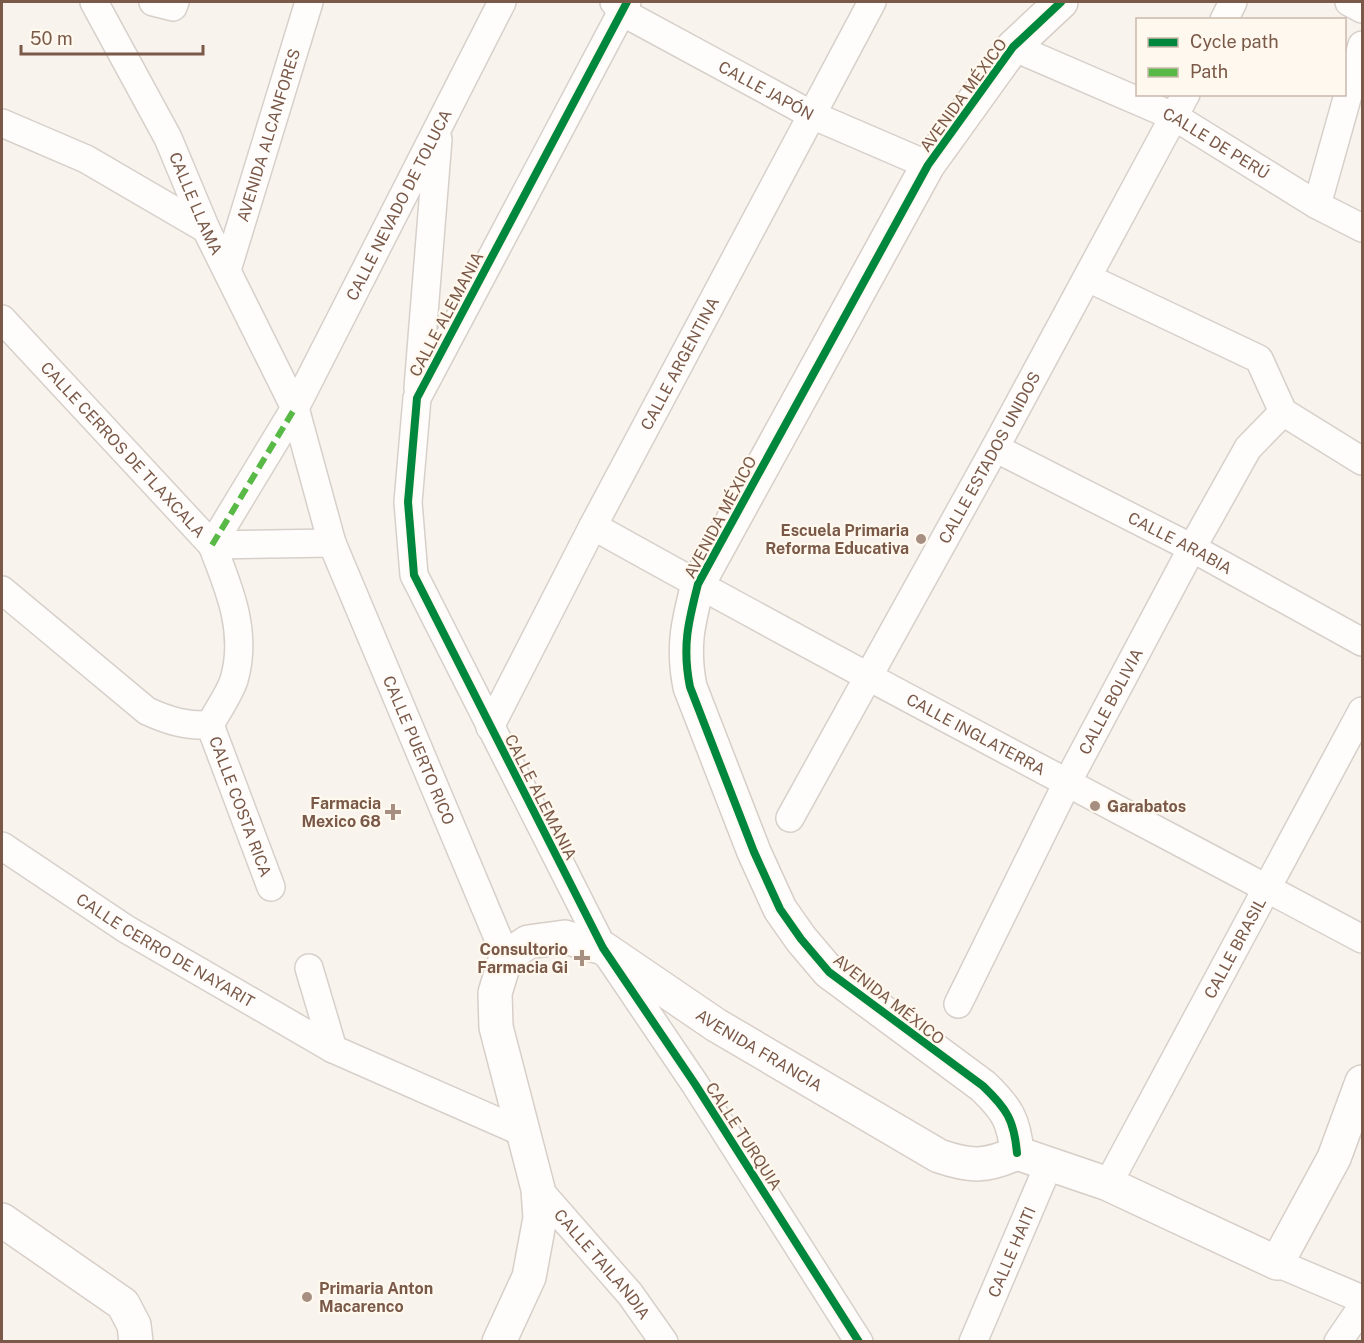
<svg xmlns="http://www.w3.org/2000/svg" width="1364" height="1343" font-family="'Public Sans',sans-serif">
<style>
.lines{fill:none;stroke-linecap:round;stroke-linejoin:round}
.street-casing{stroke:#d7d0ca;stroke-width:30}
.secondary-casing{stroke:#d8cec8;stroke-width:36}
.street{stroke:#fefdfc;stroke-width:27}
.secondary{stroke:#fefdfc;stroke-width:33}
.quiet{stroke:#58b947;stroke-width:6;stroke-dasharray:12 6;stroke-linecap:butt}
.cycleway-casing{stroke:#fff8ee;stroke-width:11}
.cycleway{stroke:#00873e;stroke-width:8}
.poi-dot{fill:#a68f81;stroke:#fff8ee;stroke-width:2}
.labels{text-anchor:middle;stroke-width:4.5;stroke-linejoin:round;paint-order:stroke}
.street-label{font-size:16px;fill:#7a5948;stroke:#fff8ee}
.poi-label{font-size:16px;font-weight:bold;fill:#7a5948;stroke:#fff8ee;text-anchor:end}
</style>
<rect width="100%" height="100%" fill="#f8f3ec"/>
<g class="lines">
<defs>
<g id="street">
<path id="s1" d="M94 2 168 138 206 229 295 408 332 543 506 957"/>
<path d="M153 2 173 7 175 2"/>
<path id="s2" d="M614 2 622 12 812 115 928 165"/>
<path d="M627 2 417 398 408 502 414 575 603 948 695 1084 859 1342"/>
<path d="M1349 2 1362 9"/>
<path d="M1224 20 1233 2"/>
<path id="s3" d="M1013 47 1175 117 1317 205 1362 228"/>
<path d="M2 123 86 159 206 229"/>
<path d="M1317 205 1362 45"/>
<path id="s4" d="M227 270 309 2"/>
<path d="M1088 278 1259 359 1283 412 1362 461"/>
<path id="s5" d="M2 319 212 545 332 543"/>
<path d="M418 388 438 139"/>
<path id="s6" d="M995 448 1192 548 1362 642"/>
<path id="s7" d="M593 526C847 668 1105 802 1362 939"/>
<path d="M2 590 147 711C169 721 186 726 210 725"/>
<path id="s8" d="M210 725C217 711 229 695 234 680 248 632 229 588 212 545L295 408 502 2"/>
<path id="s9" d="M210 725 271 887"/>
<path id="s10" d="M490 727 593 526 872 2"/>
<path id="s11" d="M790 818 995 448 1186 94"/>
<path id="s12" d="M2 846 126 929 333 1049 524 1133"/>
<path d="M309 968 333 1049"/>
<path id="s13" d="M958 1004 1068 781 1192 548 1248 448 1283 412"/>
<path id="s14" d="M1108 1184 1362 711"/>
<path id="s15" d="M538 1189 630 1294 664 1342"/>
<path d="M1277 1263 1362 1299"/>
<path id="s16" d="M973 1342 1049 1164"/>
<path d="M1338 1342 1362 1307"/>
</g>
<g id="secondary">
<path d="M1017 1153C1014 1120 1007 1109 983 1086L829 972 801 939 780 909 754 852 690 687C682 647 688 623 698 584L928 165 1013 47 1061 2"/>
<path d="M1017 1153 1108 1184 1277 1263 1334 1158 1362 1082"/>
<path d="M2 1220 123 1304 134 1325 136 1342"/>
<path id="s17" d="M499 1342 529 1277 540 1218 538 1189 496 1027 495 993 506 957 528 942 565 937 603 948 716 1025 939 1156C971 1167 986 1167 1017 1153"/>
</g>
</defs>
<use href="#street" class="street-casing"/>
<use href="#secondary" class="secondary-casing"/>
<use href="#street" class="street"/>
<use href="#secondary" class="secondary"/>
<path class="quiet" d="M212 545 295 408"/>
<defs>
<path id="cycleway" d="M627 2 417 398 408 502 414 575 603 948 695 1084 859 1342
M1017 1153C1014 1120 1007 1109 983 1086L829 972 801 939 780 909 754 852 690 687C682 647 688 623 698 584L928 165 1013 47 1061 2"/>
</defs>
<use href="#cycleway" class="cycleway-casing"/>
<use href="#cycleway" class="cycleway"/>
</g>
<g class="poi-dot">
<circle cx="921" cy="539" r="6"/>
<circle cx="1095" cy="806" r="6"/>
<path d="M390 803h6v6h6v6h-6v6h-6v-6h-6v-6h6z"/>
<path d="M579 949h6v6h6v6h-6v6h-6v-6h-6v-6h6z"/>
<circle cx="307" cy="1297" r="6"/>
</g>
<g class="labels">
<g class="street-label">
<text dy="6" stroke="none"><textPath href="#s2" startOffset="177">CALLE JAPÓN</textPath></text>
<text transform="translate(963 95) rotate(-54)" y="6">AVENIDA MÉXICO</text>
<text dy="6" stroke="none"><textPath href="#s4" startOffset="141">AVENIDA ALCANFORES</textPath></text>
<text dy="6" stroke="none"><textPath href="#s3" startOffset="225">CALLE DE PERÚ</textPath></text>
<text dy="6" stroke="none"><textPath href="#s1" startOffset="226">CALLE LLAMA</textPath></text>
<text dy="6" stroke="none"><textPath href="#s8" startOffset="579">CALLE NEVADO DE TOLUCA</textPath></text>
<text transform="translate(446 314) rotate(-62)" y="6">CALLE ALEMANIA</text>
<text dy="6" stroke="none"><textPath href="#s10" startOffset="410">CALLE ARGENTINA</textPath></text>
<text dy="6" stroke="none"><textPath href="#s5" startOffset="178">CALLE CERROS DE TLAXCALA</textPath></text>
<text dy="6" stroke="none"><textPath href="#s11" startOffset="412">CALLE ESTADOS UNIDOS</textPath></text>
<text transform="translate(720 517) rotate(-62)" y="6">AVENIDA MÉXICO</text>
<text dy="6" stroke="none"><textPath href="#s6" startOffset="208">CALLE ARABIA</textPath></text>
<text dy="6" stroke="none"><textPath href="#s13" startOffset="339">CALLE BOLIVIA</textPath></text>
<text dy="6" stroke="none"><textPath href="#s7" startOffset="436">CALLE INGLATERRA</textPath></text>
<text dy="6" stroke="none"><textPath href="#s1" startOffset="818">CALLE PUERTO RICO</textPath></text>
<text transform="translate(541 797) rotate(63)" y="6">CALLE ALEMANIA</text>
<text dy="6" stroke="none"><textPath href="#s9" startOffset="87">CALLE COSTA RICA</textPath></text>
<text dy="6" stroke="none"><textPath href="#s14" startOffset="268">CALLE BRASIL</textPath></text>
<text dy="6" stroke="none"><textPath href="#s12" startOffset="194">CALLE CERRO DE NAYARIT</textPath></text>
<text transform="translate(889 999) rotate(38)" y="6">AVENIDA MÉXICO</text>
<text dy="6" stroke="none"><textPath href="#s17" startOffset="690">AVENIDA FRANCIA</textPath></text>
<text transform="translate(744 1136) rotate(57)" y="6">CALLE TURQUIA</text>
<text dy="6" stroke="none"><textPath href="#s16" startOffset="98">CALLE HAITI</textPath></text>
<text dy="6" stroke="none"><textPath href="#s15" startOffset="99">CALLE TAILANDIA</textPath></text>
</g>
<g class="poi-label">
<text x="909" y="536">Escuela Primaria<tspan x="909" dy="18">Reforma Educativa</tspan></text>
<text x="381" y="809">Farmacia<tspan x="381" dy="18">Mexico 68</tspan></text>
<text x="1107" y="812" text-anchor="start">Garabatos</text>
<text x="568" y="955">Consultorio<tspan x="568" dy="18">Farmacia Gi</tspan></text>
<text x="319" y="1294" text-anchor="start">Primaria Anton<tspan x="319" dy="18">Macarenco</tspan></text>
</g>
</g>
<rect width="1364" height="1343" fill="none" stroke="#7a5948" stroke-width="6"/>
<rect x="1136" y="18" width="210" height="78" fill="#fff8ee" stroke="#cab8ac" stroke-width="1.5"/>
<rect x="1148" y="38" width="30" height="9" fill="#00873e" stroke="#cab8ac" stroke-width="1.5"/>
<text x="1190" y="48" font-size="18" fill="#7a5948">Cycle path</text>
<rect x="1148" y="68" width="30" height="9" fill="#58b947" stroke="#cab8ac" stroke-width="1.5"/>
<text x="1190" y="78" font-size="18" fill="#7a5948">Path</text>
<path d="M21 45v9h182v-9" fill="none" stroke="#7a5948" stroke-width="3"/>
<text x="30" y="45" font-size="18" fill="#7a5948" stroke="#fff8ee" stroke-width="4.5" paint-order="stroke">50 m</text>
</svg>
